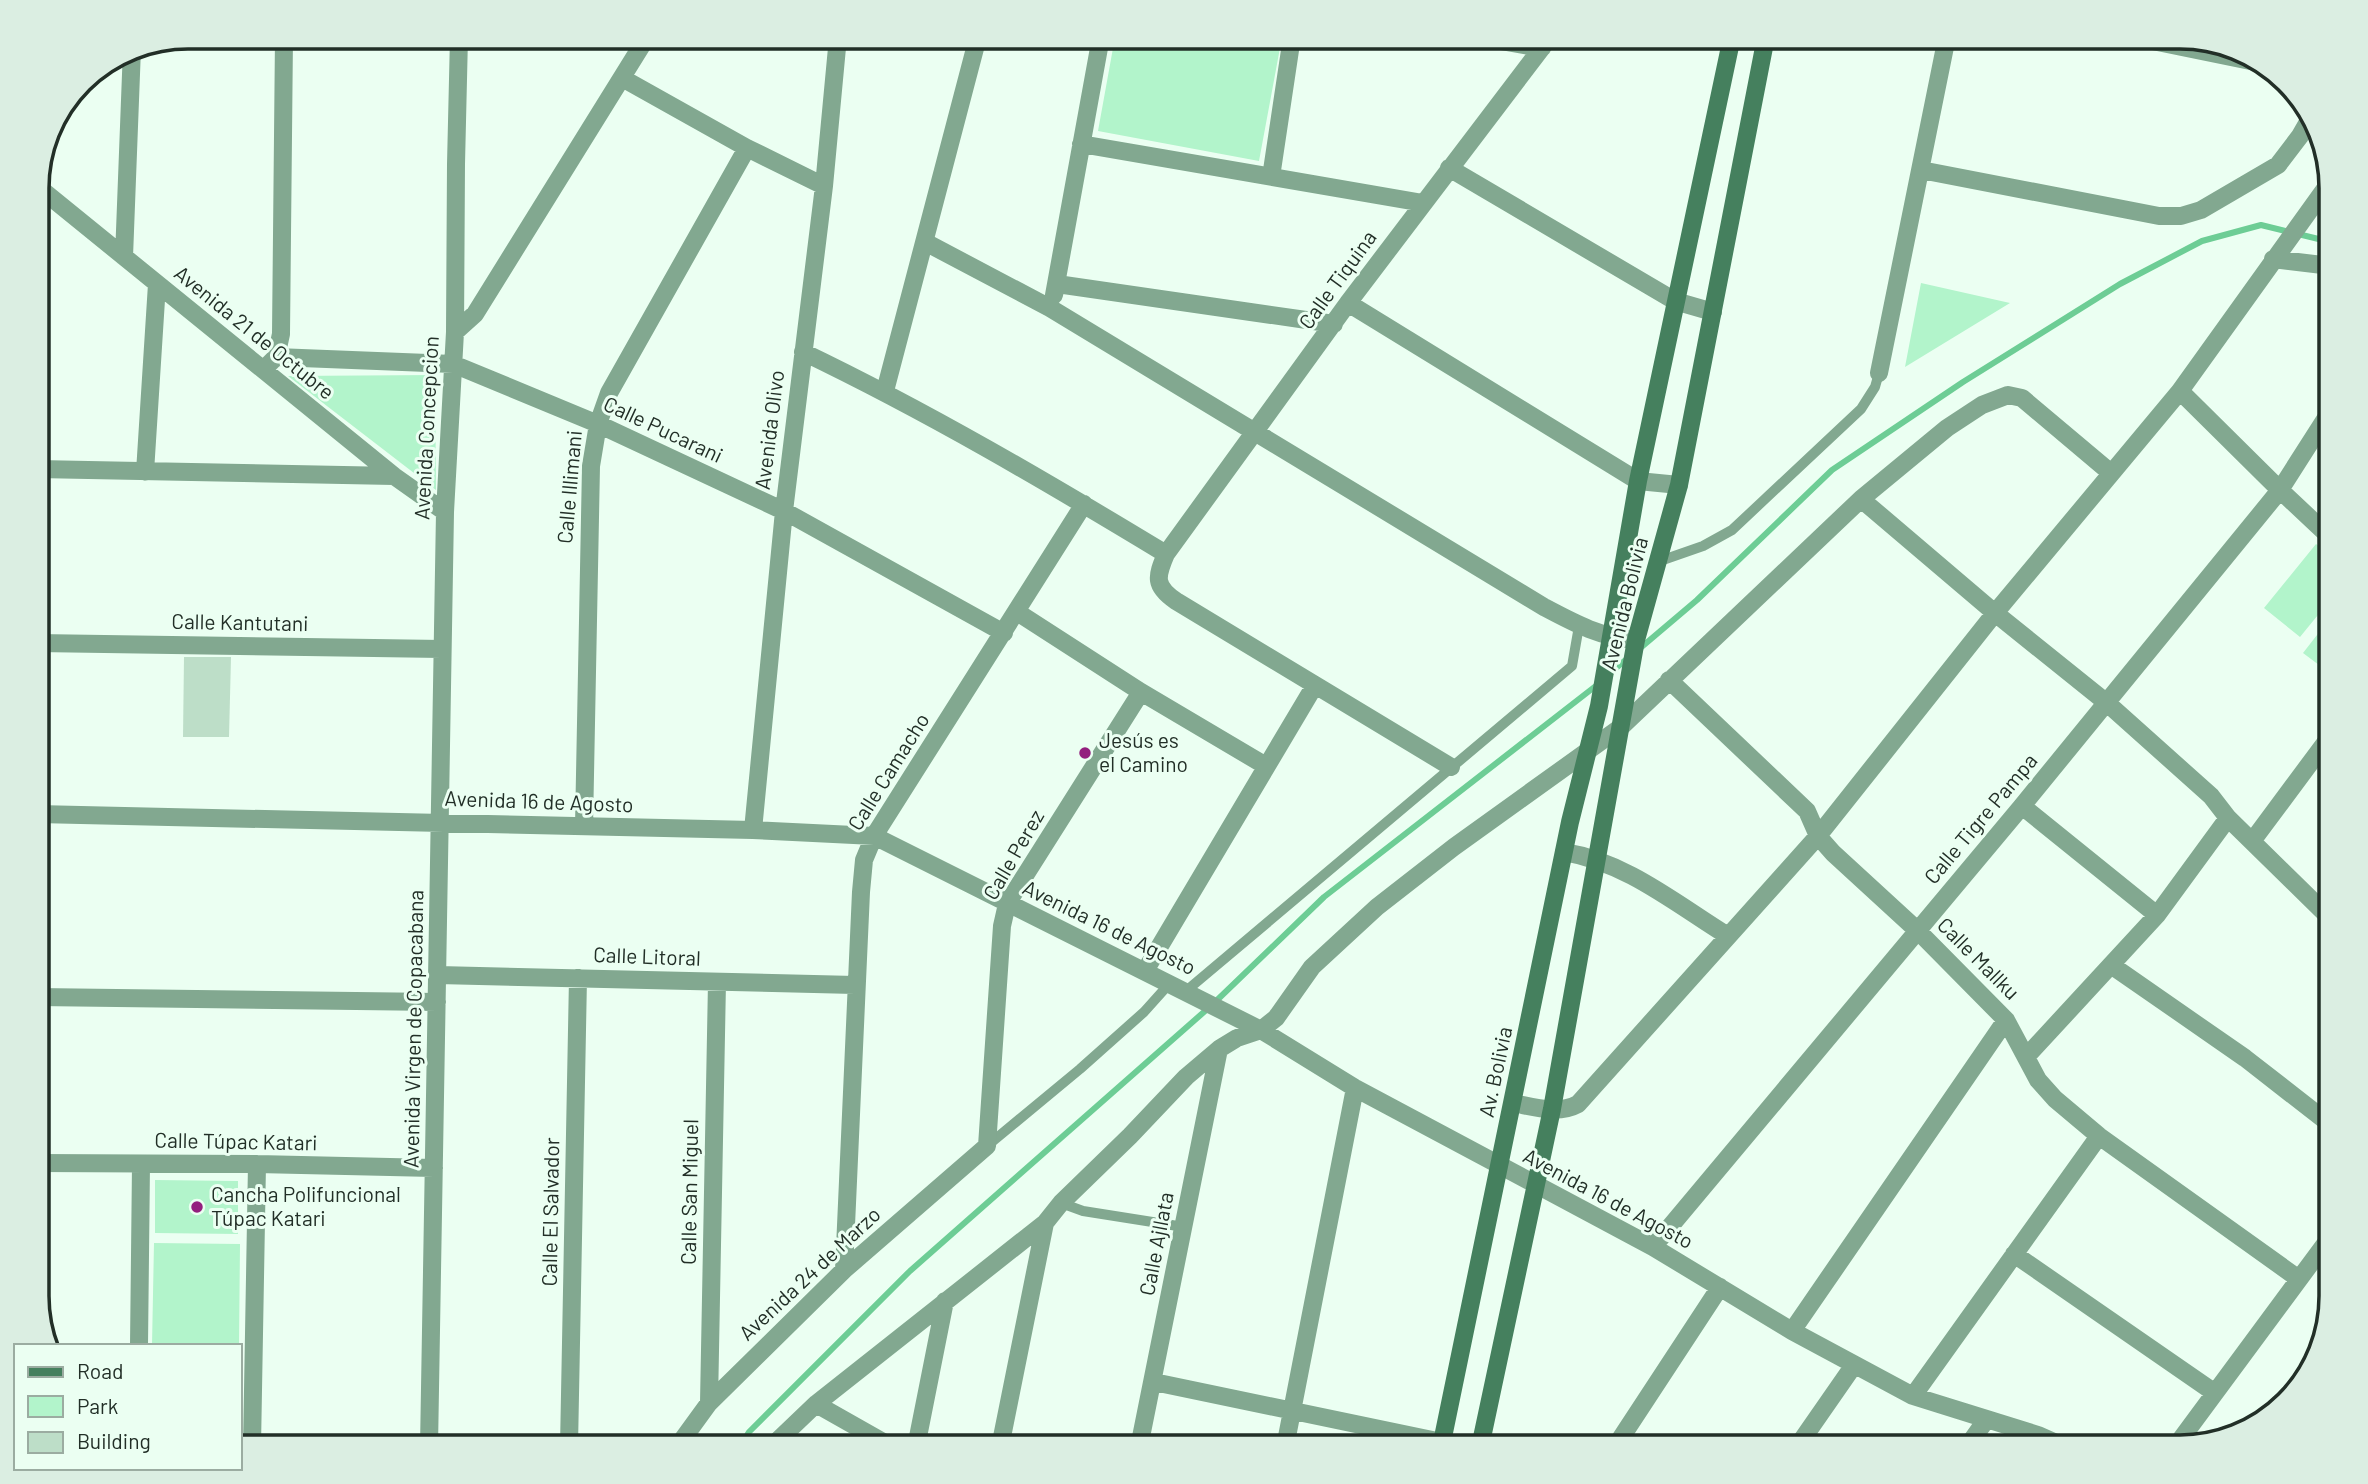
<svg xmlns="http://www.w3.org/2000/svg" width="2368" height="1484" font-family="Barlow,sans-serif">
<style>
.green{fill:#b2f4cb}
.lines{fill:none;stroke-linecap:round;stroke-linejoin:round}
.stream{stroke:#6dcd95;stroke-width:6}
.building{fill:#bddec8}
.lane{stroke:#82a890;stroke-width:10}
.street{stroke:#82a890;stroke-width:18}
.secondary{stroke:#45805e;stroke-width:18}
.poi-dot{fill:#931f7e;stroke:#ebfff2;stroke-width:2.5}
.labels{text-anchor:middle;stroke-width:6;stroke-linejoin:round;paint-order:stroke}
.street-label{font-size:21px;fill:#222f27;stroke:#ebfff2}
.poi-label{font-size:21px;fill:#222f27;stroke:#ebfff2;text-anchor:start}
.rim{fill:none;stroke:#222f27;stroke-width:3.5}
</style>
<rect width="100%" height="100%" fill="#ebfff2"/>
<path class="green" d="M1115 37H1282L1259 161 1098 131Z
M1921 283 2010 303 1905 367Z
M435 375 436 490 288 376Z
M2316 544 2331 556V599L2300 637 2264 608Z
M2331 617V674L2303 653Z
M155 1180 238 1181V1234L155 1233Z
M154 1243 240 1244 239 1346H152Z"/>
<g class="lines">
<path class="stream" d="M1638 650 1697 600 1832 470 1963 382 2120 284 2202 241 2261 225 2331 242
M1608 675 1629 657
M740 1447 749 1432 910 1271 1213 1004 1324 897 1597 685"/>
</g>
<path class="building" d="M184 657H231L229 737H183Z"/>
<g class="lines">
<path class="lane" d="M1660 561 1703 546 1732 530 1861 409 1875 387 1879 373
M1186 991 1572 666 1579 626
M987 1146 1080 1069 1144 1012 1170 983
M1061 1203 1083 1211 1184 1227"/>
<path class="street" d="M1478 37 1542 48
M2133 37 2265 64
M622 78 747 148 824 186
M1081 144 1423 203
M1449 168 1675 301 1713 312
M1921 170 2159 216H2181L2201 210 2278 165 2300 136 2312 115
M1271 177 1292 37
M37 186 394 476 445 512
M925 242 1050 308 1544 607C1576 624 1600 637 1636 640
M124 257 132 48
M2273 259 2331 266
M1057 284 1334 324
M1054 295 1101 37
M1348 303 1638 481 1679 485
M455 332 475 314 647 37
M803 352C928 412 1047 482 1166 554
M276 357 453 364 598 424 784 511 1004 633
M268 365 276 357 281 334 284 37
M1879 373 1947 37
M885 391 978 37
M2180 391 2330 182
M37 469 394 476
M145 472 157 284
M1861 499 1995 613 2107 703 2211 796 2228 818 2331 919
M1017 612 1141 692 1266 766
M37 643 442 649
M1669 680 1807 811 1818 836 1833 853 1918 931 2006 1020 2038 1080 2055 1099 2099 1136 2299 1279
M1451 767 1176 601C1154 586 1156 577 1166 554L1348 303 1550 37
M2022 806 2157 915
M37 814 753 830 874 836 1261 1030 1355 1088 1653 1247 1792 1331 1913 1396 2038 1435 2065 1447
M584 826 591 466 598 424 609 393 747 148
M753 830 784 511 824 186 838 37
M2253 840 2331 735
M1564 852C1626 862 1676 904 1728 936
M2111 965 2245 1058 2331 1125
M1145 971 1315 685
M438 975 855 985
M37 997 437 1002
M2026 1057 2157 915 2228 818
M1513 1103C1534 1107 1558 1115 1578 1104L1818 836 1995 613 2180 391 2280 490 2331 538
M37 1163 257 1164 434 1168
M1653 1247 2022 806 2280 490 2331 410
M2014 1254 2215 1393
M844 1270 861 892 864 860 874 836 1084 504
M1792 1331 2006 1020
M139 1346 141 1164
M1154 1382 1442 1442
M1913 1396 2099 1136
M709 1403 717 982
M816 1404 892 1447
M252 1447 257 1164
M429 1447 445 512 455 332 456 164 459 37
M569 1447 578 978
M677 1447 709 1403 844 1270 987 1146 1002 926 1007 904 1141 692
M771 1447 816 1404 1045 1223 1061 1203 1130 1136 1186 1077 1219 1049 1237 1038 1261 1030 1276 1018 1312 967 1377 907 1454 847 1621 727 1861 499 1947 428 1982 405 2008 395 2022 398 2111 473
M916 1447 945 1301
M1000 1447 1045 1223
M1139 1447 1219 1049
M1285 1447 1355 1088
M1615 1447 1720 1287
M1797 1447 1854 1365
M1967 1447 1986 1420
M2175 1447 2331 1236"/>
<path class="secondary" d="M1441 1447 1570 822 1599 706 1638 481 1732 37
M1480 1447 1552 1109 1636 640 1679 485 1766 37"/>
</g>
<g class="poi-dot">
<circle cx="1085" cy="753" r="7"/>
<circle cx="197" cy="1207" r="7"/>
</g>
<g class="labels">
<g class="street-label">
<text transform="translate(1338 280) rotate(-54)" y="7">Calle Tiquina</text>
<text transform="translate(254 333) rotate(39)" y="7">Avenida 21 de Octubre</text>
<text transform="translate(427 428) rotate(-87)" y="7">Avenida Concepcion</text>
<text transform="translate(663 430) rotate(25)" y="7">Calle Pucarani</text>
<text transform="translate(770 430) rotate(-83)" y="7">Avenida Olivo</text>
<text transform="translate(570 487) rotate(-85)" y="7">Calle Illimani</text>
<text transform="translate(1625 604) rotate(-76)" y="7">Avenida Bolivia</text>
<text transform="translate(240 623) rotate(1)" y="7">Calle Kantutani</text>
<text transform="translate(889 772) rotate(-58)" y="7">Calle Camacho</text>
<text transform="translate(539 802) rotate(2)" y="7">Avenida 16 de Agosto</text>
<text transform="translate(1981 819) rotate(-50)" y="7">Calle Tigre Pampa</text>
<text transform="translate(1014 855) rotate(-60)" y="7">Calle Perez</text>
<text transform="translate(1109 928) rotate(26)" y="7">Avenida 16 de Agosto</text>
<text transform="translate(647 957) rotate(2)" y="7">Calle Litoral</text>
<text transform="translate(1978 959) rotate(45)" y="7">Calle Mallku</text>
<text transform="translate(414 1029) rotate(-89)" y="7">Avenida Virgen de Copacabana</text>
<text transform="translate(1496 1072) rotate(-78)" y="7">Av. Bolivia</text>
<text transform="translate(236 1142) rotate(1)" y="7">Calle Túpac Katari</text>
<text transform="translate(690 1192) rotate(-89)" y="7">Calle San Miguel</text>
<text transform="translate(1608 1199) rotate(28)" y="7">Avenida 16 de Agosto</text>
<text transform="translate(551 1212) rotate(-89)" y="7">Calle El Salvador</text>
<text transform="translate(1157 1244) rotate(-79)" y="7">Calle Ajllata</text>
<text transform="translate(810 1274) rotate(-43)" y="7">Avenida 24 de Marzo</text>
</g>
<g class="poi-label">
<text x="1099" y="748">Jesús es<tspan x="1099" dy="24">el Camino</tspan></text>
<text x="211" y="1202">Cancha Polifuncional<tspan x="211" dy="24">Túpac Katari</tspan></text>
</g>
</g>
<path d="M0 0H2368V1484H0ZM188 49H2180A139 139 0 0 1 2319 188V1296A139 139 0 0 1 2180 1435H188A139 139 0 0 1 49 1296V188A139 139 0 0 1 188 49Z" fill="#dbeee2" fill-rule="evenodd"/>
<path class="rim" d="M188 49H2180A139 139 0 0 1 2319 188V1296A139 139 0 0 1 2180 1435H188A139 139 0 0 1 49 1296V188A139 139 0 0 1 188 49Z"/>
<rect x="14" y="1344" width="228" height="126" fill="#ebfff2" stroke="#9baca1" stroke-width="2"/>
<rect x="28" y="1367" width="35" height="10" fill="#45805e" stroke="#9baca1" stroke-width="2"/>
<text x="77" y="1379" font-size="21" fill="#222f27">Road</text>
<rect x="28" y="1396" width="35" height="21" fill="#b2f4cb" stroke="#9baca1" stroke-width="2"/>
<text x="77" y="1414" font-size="21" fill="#222f27">Park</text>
<rect x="28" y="1432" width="35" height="21" fill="#bddec8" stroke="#9baca1" stroke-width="2"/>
<text x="77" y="1449" font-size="21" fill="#222f27">Building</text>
</svg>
